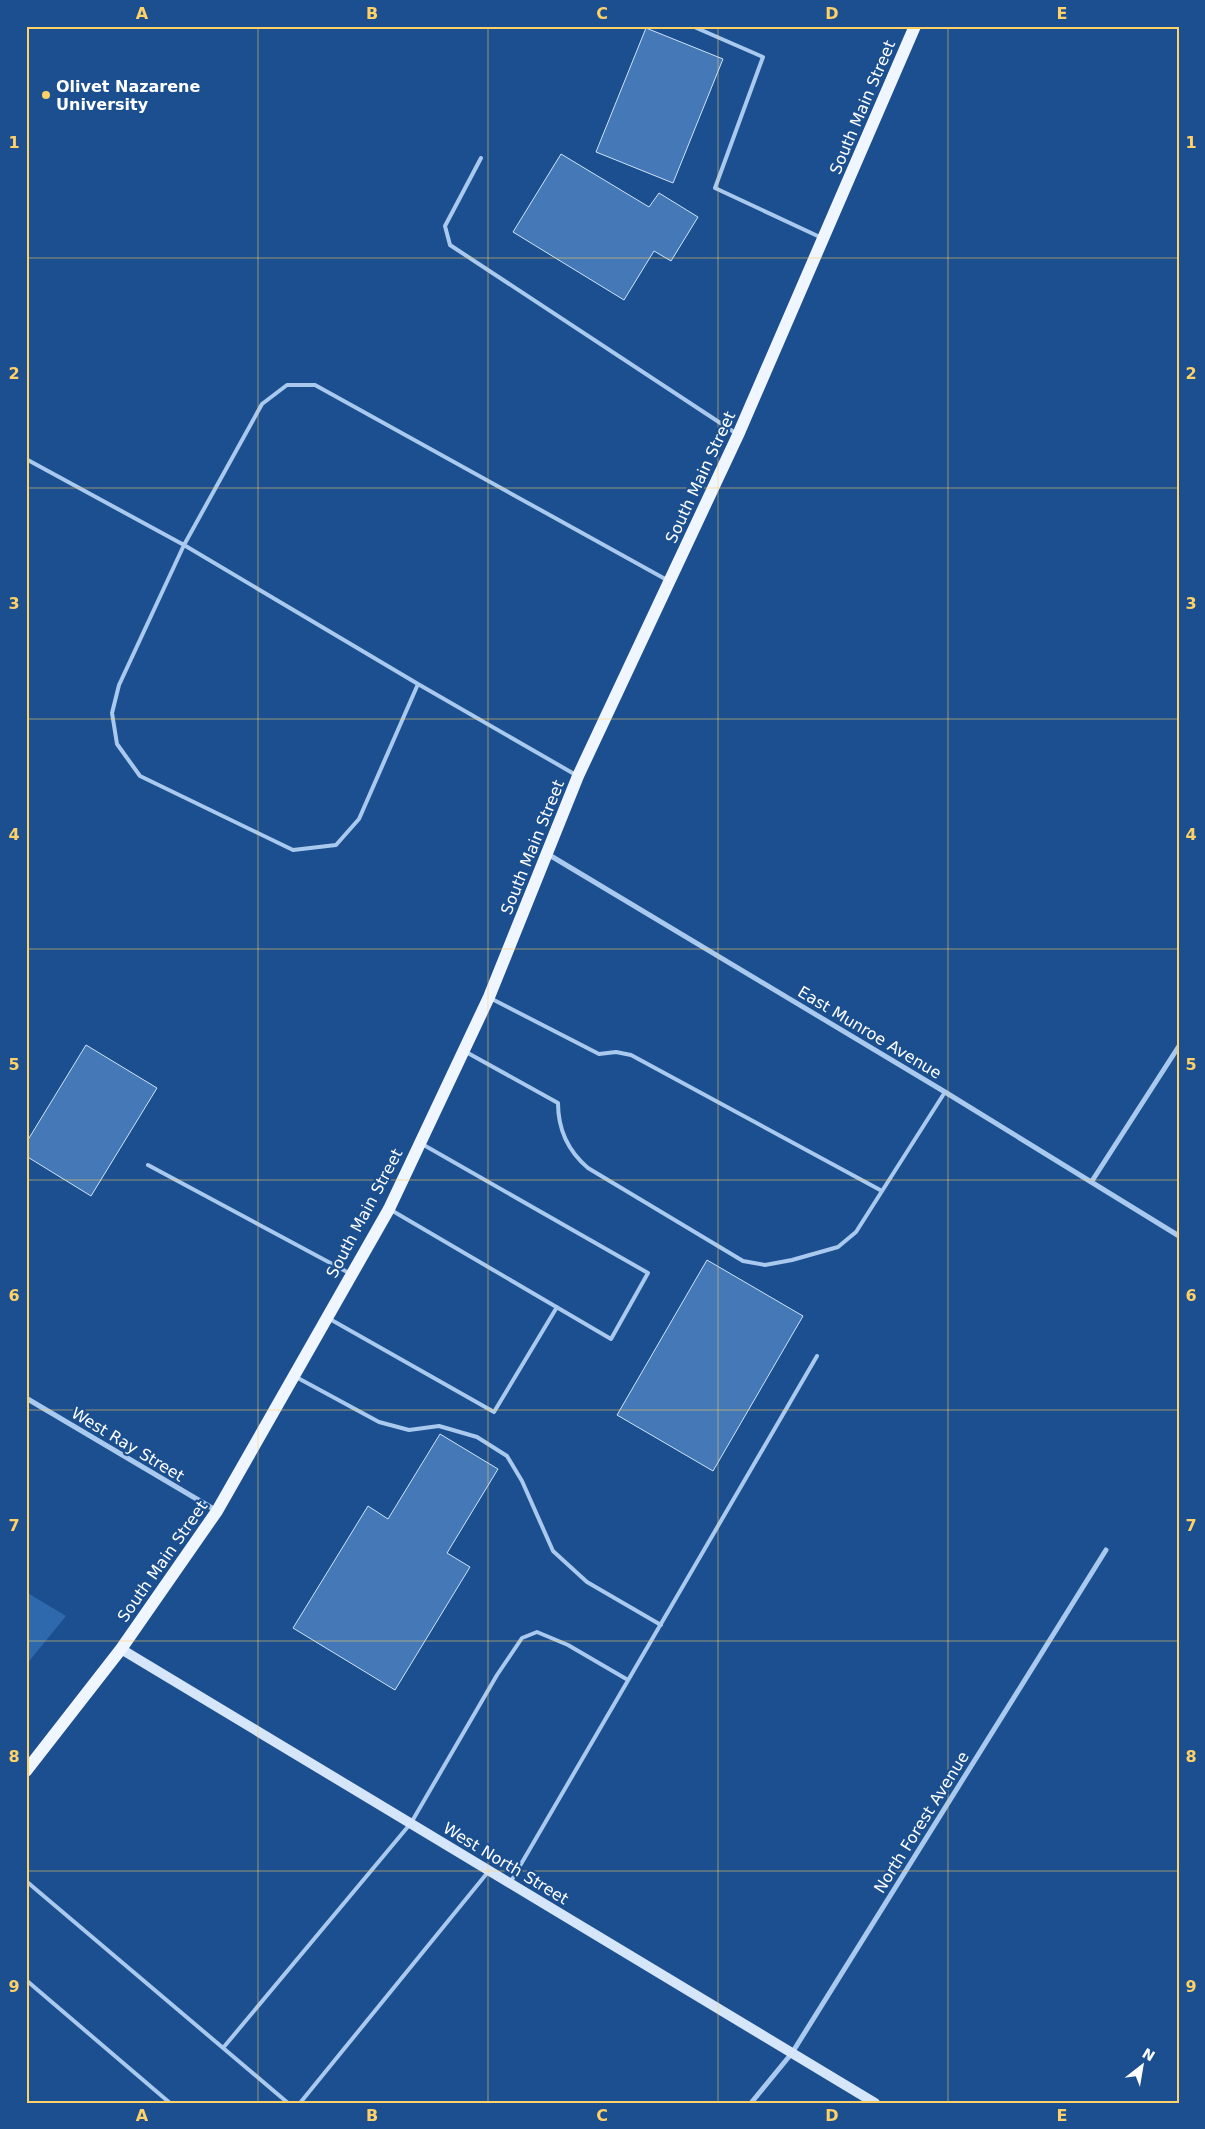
<svg xmlns="http://www.w3.org/2000/svg" width="1205" height="2129" font-family="'DejaVu Sans',sans-serif">
<style>
.green{fill:#2e69ad}
.building{fill:#4478b7;stroke:#cfe3fa}
.lines{fill:none;stroke-linecap:round;stroke-linejoin:round}
.lane{stroke:#a9c9ee;stroke-width:4}
.street{stroke:#a9c9ee;stroke-width:5}
.secondary{stroke:#d6e6fa;stroke-width:10}
.primary{stroke:#f0f6ff;stroke-width:12}
.grid{fill:none;stroke:#ffd166;stroke-width:1;stroke-opacity:0.55}
.poi-dot{fill:#ffd166;stroke:#1b4f8f;stroke-width:2}
.labels{text-anchor:middle;stroke-width:4.5;stroke-linejoin:round;paint-order:stroke}
.poi-label{font-size:16px;font-weight:bold;fill:#fff;stroke:#1b4f8f;text-anchor:start}
.street-label{font-size:16px;fill:#fff;stroke:#1b4f8f}
.neatline{fill:none;stroke:#ffd166;stroke-width:2}
.grid-label{font-size:16px;text-anchor:middle;font-weight:bold;fill:#ffd166}
</style>
<rect width="100%" height="100%" fill="#1b4f8f"/>
<path class="green" d="M26 1592 66 1616 26 1665Z"/>
<path class="building" d="M646 28 723 59 673 183 596 152Z
M561 154 649 207 659 193 698 217 671 261 654 251 624 300 513 232Z
M86 1045 157 1088 91 1196 26 1156V1143Z
M707 1260 803 1316 713 1471 617 1415Z
M440 1434 498 1469 447 1553 470 1567 395 1690 293 1628 368 1506 388 1519Z"/>
<g class="lines">
<path class="lane" d="M692 26 763 57 715 188 822 238
M481 158 445 226 450 245 737 434
M26 459 184 545 418 684 576 775
M418 684 359 819 336 845 293 850 140 776 117 744 112 713 119 685 184 545 262 404 287 385H315L667 580
M490 998 599 1054 616 1052 631 1055 882 1191
M466 1052 558 1103C558 1130 568 1151 588 1168L743 1261 765 1265 792 1260 838 1247 856 1232 945 1092
M148 1165 349 1273
M391 1210 611 1339 648 1273 422 1144
M328 1318 494 1412 557 1307
M296 1377 379 1422 409 1430 439 1426 477 1437 507 1456 522 1481 553 1551 587 1582 661 1625
M26 1881 288 2103
M510 1883 817 1356
M26 1980 170 2103
M223 2048 411 1823 497 1675 522 1638 537 1632 568 1645 628 1680
M300 2103 488 1872"/>
<path class="street" d="M546 853 945 1092 1179 1236
M1092 1181 1179 1046
M26 1398 217 1511
M751 2103 792 2053 1106 1550"/>
<path class="secondary" d="M121 1649 875 2103"/>
<path class="primary" d="M26 1771 121 1649 217 1511 389 1209 489 997 578 776 738 435 915 26"/>
</g>
<path class="grid" d="M258 26V2103M488 26V2103M718 26V2103M948 26V2103M26 258H1179M26 488H1179M26 719H1179M26 949H1179M26 1180H1179M26 1410H1179M26 1641H1179M26 1871H1179"/>
<circle class="poi-dot" cx="46" cy="95" r="5"/>
<g class="labels">
<g class="poi-label">
<text x="56" y="92">Olivet Nazarene<tspan x="56" dy="18">University</tspan></text>
</g>
<g class="street-label">
<text transform="translate(862 107) rotate(-67)" y="6">South Main Street</text>
<text transform="translate(700 477) rotate(-65)" y="6">South Main Street</text>
<text transform="translate(532 847) rotate(-68)" y="6">South Main Street</text>
<text transform="translate(870 1032) rotate(31)" y="6">East Munroe Avenue</text>
<text transform="translate(364 1213) rotate(-62)" y="6">South Main Street</text>
<text transform="translate(128 1444) rotate(31)" y="6">West Ray Street</text>
<text transform="translate(162 1561) rotate(-55)" y="6">South Main Street</text>
<text transform="translate(921 1822) rotate(-58)" y="6">North Forest Avenue</text>
<text transform="translate(506 1863) rotate(31)" y="6">West North Street</text>
</g>
</g>
<rect width="1205" height="2129" fill="none" stroke="#1b4f8f" stroke-width="55"/>
<g transform="translate(1142 2066) rotate(31)" stroke="#1b4f8f" stroke-width="4" paint-order="stroke">
<path d="M0-4L9 19L0 12L-9 19Z" fill="#ffffff"/>
<text y="-8" font-size="14" font-weight="bold" text-anchor="middle" fill="#ffffff">N</text>
</g>
<rect x="28" y="28" width="1150" height="2074" class="neatline"/>
<g class="grid-label">
<text x="142" y="19">A</text>
<text x="372" y="19">B</text>
<text x="602" y="19">C</text>
<text x="832" y="19">D</text>
<text x="1062" y="19">E</text>
<text x="14" y="148">1</text>
<text x="1191" y="148">1</text>
<text x="14" y="379">2</text>
<text x="1191" y="379">2</text>
<text x="14" y="609">3</text>
<text x="1191" y="609">3</text>
<text x="14" y="840">4</text>
<text x="1191" y="840">4</text>
<text x="14" y="1070">5</text>
<text x="1191" y="1070">5</text>
<text x="14" y="1301">6</text>
<text x="1191" y="1301">6</text>
<text x="14" y="1531">7</text>
<text x="1191" y="1531">7</text>
<text x="14" y="1762">8</text>
<text x="1191" y="1762">8</text>
<text x="14" y="1992">9</text>
<text x="1191" y="1992">9</text>
<text x="142" y="2121">A</text>
<text x="372" y="2121">B</text>
<text x="602" y="2121">C</text>
<text x="832" y="2121">D</text>
<text x="1062" y="2121">E</text>
</g>
</svg>
